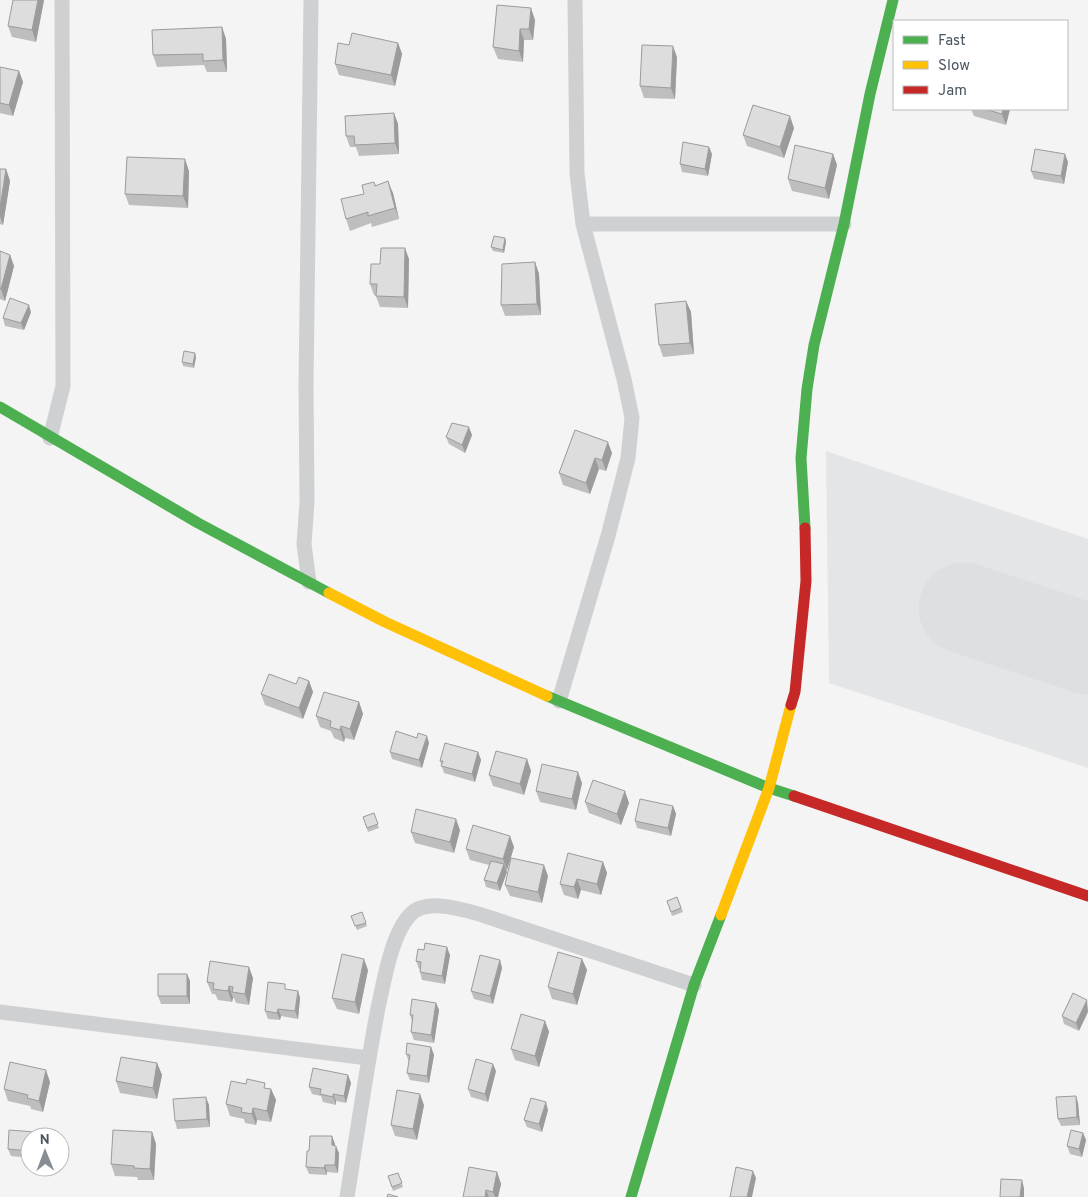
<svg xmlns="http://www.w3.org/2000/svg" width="1088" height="1197" font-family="Overpass,sans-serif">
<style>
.airport{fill:#e4e5e7}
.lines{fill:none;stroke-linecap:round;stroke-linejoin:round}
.runway{stroke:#dedfe0;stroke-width:91}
.street{stroke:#ced0d2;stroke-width:15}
.fast{stroke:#4caf50;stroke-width:11}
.slow{stroke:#ffc107;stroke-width:11}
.jam{stroke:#c62828;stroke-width:11}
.wall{fill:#bebebf}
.shaded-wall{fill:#9b9b9b}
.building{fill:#ddddde;stroke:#9b9b9b}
</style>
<rect width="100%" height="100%" fill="#f4f4f4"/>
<path class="airport" d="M826 451 1088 539V768L829 683Z"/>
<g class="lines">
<path class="runway" d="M964 608 1088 649"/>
<path class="street" d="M583 224H844
M50 438 63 386 62 0
M309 582 304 544 307 502 306 385 311 0
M559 701 608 536 628 458 632 418 624 379 583 224 577 173 575 0
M0 1012 368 1058
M347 1197C357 1134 366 1071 378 1008 384 982 391 935 410 915 425 898 461 909 479 914L694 985"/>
<path class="fast" d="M0 407 198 523 329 593
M805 528 801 458 807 389 814 345 844 224 870 94 893 0
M547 696 769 788 794 796
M631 1197 694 985 721 915"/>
<path class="slow" d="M329 593 385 622 547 696
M721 915 769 788 791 705"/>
<path class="jam" d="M791 705 795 692 806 581 805 528
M794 796 1088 896"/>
</g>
<path class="wall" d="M44 0 36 42 12 37 8 26Z
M497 5 535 20 533 40H524L523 62 498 59 493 47Z
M222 27 226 39 227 72H207L204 65 157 67 153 55Z
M398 43 402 54 395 86 339 75 335 64 349 45Z
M677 57 675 99 644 98 640 86Z
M0 67 19 71 23 82 13 116 0 113Z
M971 109H1010L1006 125 974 116Z
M394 113 398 124 399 154 359 156 356 147H350L346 136Z
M794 128 784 158 747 146 743 135Z
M712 154 708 176 682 172 680 164Z
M833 154 837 165 829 199 792 191 788 179Z
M1068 162 1064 184 1034 179 1031 171Z
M0 169H6L10 181 3 225 0 224Z
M189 171 188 208 129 205 125 194Z
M374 182 376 186 393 193 399 219 372 227 371 223 350 231 346 219 364 194Z
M505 238 506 242 504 253 493 251 491 247Z
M0 251 10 255 14 266 5 301 0 299Z
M409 259 408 308 380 307 376 296 374 295 370 284 380 264Z
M535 262 539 274 541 315 505 316 501 305Z
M686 301 691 312 694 354 663 357 659 345Z
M31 312 24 330 5 326 3 318Z
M196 357 194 368 183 366 182 362Z
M575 430 612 453 606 471 599 469 590 494 563 485 559 473Z
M472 435 465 453 449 444 446 437Z
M309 681 313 692 303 719 265 705 261 694Z
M359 702 363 714 354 740 345 738 344 742 334 738 331 731 320 727 316 716Z
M417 738 429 743 422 768 392 759 390 752Z
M478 752 481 760 475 782 444 773 440 761Z
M527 759 531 771 524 795 493 786 489 775Z
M582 783 576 810 540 802 536 791Z
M585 802 629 803 621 825 589 813Z
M673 806 676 814 671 836 637 828 635 821Z
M374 813 379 828 368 832 363 817Z
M460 830 454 853 415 843 411 832Z
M514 847 507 870H506L507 872 500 891 486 887 484 880 489 865 470 860 466 849Z
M603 862 607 873 601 895 581 890 578 899 564 895 560 884Z
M548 876 542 903 510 896 505 885Z
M677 897 683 912 672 916 667 901Z
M362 912 367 926 357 930 351 916Z
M450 955 445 984 422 980 420 972V969H419L416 961Z
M582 959 587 970 577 1005 552 999 548 987Z
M500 960 502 968 493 1004 474 999 471 991Z
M368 970 359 1014 337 1009 332 998Z
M187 974 190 981V1004H161L158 996Z
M253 978 249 1005 236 1003 234 998H233L232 1002 218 1000 215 994H212L207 982Z
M287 990 298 991 300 998 298 1019 281 1016 280 1020 268 1019 265 1011Z
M1073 993 1079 1031 1064 1024 1062 1016Z
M436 1003 439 1010 434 1043 414 1040 411 1032 412 1021 410 1015Z
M545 1021 549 1032 539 1067 515 1060 511 1049Z
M431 1047 434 1055 429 1083 410 1080 407 1073 409 1062 406 1054Z
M157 1063 162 1075 157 1099 120 1093 116 1081Z
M496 1071 488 1102 471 1097 468 1089Z
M348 1075 351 1083 346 1103 336 1101V1105L323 1102 321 1096 312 1094 309 1087Z
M50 1082 43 1112 31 1109 30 1106 8 1101 4 1089Z
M267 1088 271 1089 276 1100 271 1122 257 1120 256 1125 245 1123 244 1119 230 1116 226 1104Z
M1076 1096 1078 1103 1080 1125 1061 1126 1058 1119Z
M209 1105 210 1127 177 1129 175 1121Z
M424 1105 417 1140 395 1136 391 1125Z
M548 1110 542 1132 527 1127 524 1120Z
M152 1132 156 1144 154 1180H138L137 1177 115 1176 111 1164Z
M1083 1133 1086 1140 1082 1157 1070 1154 1067 1146Z
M332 1136 335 1146 339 1153 338 1173 327 1172V1175L309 1174 306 1167 309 1151Z
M30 1137V1158L11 1156 8 1149Z
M497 1172 501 1184 498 1197H463Z
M398 1173 403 1187 393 1191 388 1176Z"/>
<path class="shaded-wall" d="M38 0H44L36 42 32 30Z
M531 8 535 20 533 40 529 29Z
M222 27 226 39 227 72 223 60Z
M520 29 524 40 523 62 519 51Z
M398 43 402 54 395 86 391 75Z
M673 46 677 57 675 99 671 88Z
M19 71 23 82 13 116 9 105Z
M1003 109H1010L1006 125 1002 114Z
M394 113 398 124 399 154 395 143Z
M790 116 794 128 784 158 780 147Z
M709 147 712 154 708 176 705 169Z
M833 154 837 165 829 199 825 188Z
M1065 154 1068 162 1064 184 1061 176Z
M185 159 189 171 188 208 183 196Z
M6 169 10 181 3 225 0 216V208Z
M388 181 393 193 399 219 395 208Z
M505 238 506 242 504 253 503 250Z
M405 248 409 259 408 308 404 297Z
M10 255 14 266 5 301 1 289Z
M535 262 539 274 541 315 537 304Z
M686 301 691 312 694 354 690 343Z
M29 305 31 312 24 330 21 323Z
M195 353 196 357 194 368 193 364Z
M469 427 472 435 465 453 462 445Z
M608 442 612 453 606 471 602 460Z
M595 458 599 469 590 494 586 483Z
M309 681 313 692 303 719 299 708Z
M359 702 363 714 354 740 350 729Z
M341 726 345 738 344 742 340 730Z
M427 736 429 743 422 768 419 760Z
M478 752 481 760 475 782 472 774Z
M527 759 531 771 524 795 520 784Z
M578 772 582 783 576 810 572 799Z
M625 791 629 803 621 825 617 814Z
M673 806 676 814 671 836 668 828Z
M456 819 460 830 454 853 450 842Z
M510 836 514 847 507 870 503 859Z
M603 862 607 873 601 895 597 884Z
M504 864 507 872 500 891 497 883Z
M544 865 548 876 542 903 538 892Z
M577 879 581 890 578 899 574 887Z
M447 947 450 955 445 984 442 976Z
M364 959 368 970 359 1014 355 1002Z
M582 959 587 970 577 1005 573 994Z
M500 960 502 968 493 1004 490 996Z
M249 967 253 978 249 1005 245 994Z
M187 974 190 981V1004L187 996Z
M229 986 233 998 232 1002 228 991Z
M298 991 300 998 298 1019 295 1011Z
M1087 1000 1088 1012 1079 1031 1076 1023Z
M436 1003 439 1010 434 1043 431 1035Z
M278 1009 281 1016 280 1020 277 1013Z
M545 1021 549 1032 539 1067 535 1056Z
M431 1047 434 1055 429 1083 427 1076Z
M157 1063 162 1075 157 1099 153 1088Z
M493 1064 496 1071 488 1102 485 1094Z
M46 1070 50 1082 43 1112 39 1101Z
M348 1075 351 1083 346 1103 344 1096Z
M271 1089 276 1100 271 1122 267 1111Z
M333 1094 336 1101V1105L333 1097Z
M420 1094 424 1105 417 1140 413 1129Z
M1076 1096 1078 1103 1080 1125 1077 1117Z
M206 1097 209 1105 210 1127 207 1119Z
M546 1102 548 1110 542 1132 539 1124Z
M253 1108 257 1120 256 1125 252 1114Z
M152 1132 156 1144 154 1180 150 1169Z
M1083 1133 1086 1140 1082 1157 1079 1149Z
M332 1136 335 1144 334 1153 332 1145Z
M336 1146 339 1153 338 1173 335 1165Z
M325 1165 327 1172V1175L324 1168Z
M753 1171 756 1178 752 1197H747Z
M497 1172 501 1184 498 1197H495L493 1192Z
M1022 1180 1024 1188V1197H1020Z
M486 1190 489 1197H485Z"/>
<path class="building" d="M13 0H38L32 30 8 26Z
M497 5 531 8 529 29H520L519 51 493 47Z
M222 27 223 60 203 61V54L153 55 152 30Z
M352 33 398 43 391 75 335 64 338 43 349 45Z
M642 45 673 46 671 88 640 86Z
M0 67 19 71 9 105 0 103Z
M753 105 790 116 780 147 743 135Z
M984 109H1003L1002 114Z
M394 113 395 143 355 145 354 136H346L345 116Z
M683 142 709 147 705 169 680 164Z
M795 145 833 154 825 188 788 179Z
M1035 149 1065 154 1061 176 1031 171Z
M127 157 185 159 183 196 125 194Z
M0 169H6L0 208Z
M388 181 395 208 368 216V212L346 219 341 199 364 194 362 185 374 182 375 186Z
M494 236 505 238 503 250 491 247Z
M381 248H405L404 297 376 296 377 284H370L371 264H380Z
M0 251 10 255 1 289H0Z
M535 262 537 304 501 305 502 264Z
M10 298 29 305 21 323 3 318Z
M686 301 690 343 659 345 655 304Z
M184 351 195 353 193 364 182 362Z
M452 423 469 427 462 445 446 437Z
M575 430 608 442 602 460 595 458 586 483 559 473Z
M269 674 296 684 299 677 309 681 299 708 261 694Z
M324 692 359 702 350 729 341 726 340 730 330 727 331 721 316 716Z
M396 731 417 738 418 733 427 736 419 760 390 752Z
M445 743 478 752 472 774 441 766 443 761H440Z
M496 751 527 759 520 784 489 775Z
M542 764 578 772 572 799 536 791Z
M593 780 625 791 617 814 585 802Z
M640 799 673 806 668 828 635 821Z
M416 809 456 819 450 842 411 832Z
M374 813 378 824 367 828 363 817Z
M473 825 510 836 503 859 466 849Z
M568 853 603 862 597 884 577 879 574 887 560 884Z
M511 858 544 865 538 892 505 885Z
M491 861 504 864 497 883 484 880Z
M677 897 681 908 671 912 667 901Z
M362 912 366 923 355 926 351 916Z
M425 943 447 947 442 976 420 972 421 962 416 961 418 949 424 950Z
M558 952 582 959 573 994 548 987Z
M342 954 364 959 355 1002 332 998Z
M480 955 500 960 490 996 471 991Z
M210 961 249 967 245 994 232 992 233 987 229 986 228 991 213 989 214 983 207 982Z
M158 974H187V996H158Z
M268 982 285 984V989L298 991 295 1011 278 1009 277 1013 265 1011Z
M1073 993 1087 1000 1076 1023 1062 1016Z
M412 999 436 1003 431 1035 411 1032 413 1015H410Z
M521 1014 545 1021 535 1056 511 1049Z
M407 1043 431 1047 427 1076 407 1073 410 1055 406 1054Z
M121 1057 157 1063 153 1088 116 1081Z
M476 1059 493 1064 485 1094 468 1089Z
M10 1062 46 1070 39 1101 27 1098 28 1095 4 1089Z
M313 1068 348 1075 344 1096 333 1094V1097L320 1094 321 1089 309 1087Z
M247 1079 265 1083 264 1088 271 1089 267 1111 253 1108 252 1114 241 1112 242 1108 226 1104 231 1081 246 1084Z
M397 1090 420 1094 413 1129 391 1125Z
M1076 1096 1077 1117 1058 1119 1056 1097Z
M206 1097 207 1119 175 1121 173 1099Z
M531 1098 546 1102 539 1124 524 1120Z
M9 1130 35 1132V1137H30V1151L8 1149Z
M113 1130 152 1132 150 1169 134 1168V1166L111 1164Z
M1071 1130 1083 1133 1079 1149 1067 1146Z
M310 1136H332V1145L336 1146 335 1165H325L324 1168 306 1167 307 1151H309Z
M469 1167 497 1172 493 1192 486 1190 485 1197H463Z
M736 1167 753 1171 747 1197H730Z
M398 1173 402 1183 392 1187 388 1176Z
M1001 1179 1022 1180 1020 1197H1000Z
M388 1194 398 1197H387Z"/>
<rect x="893" y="20" width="175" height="90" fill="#ffffff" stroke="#b7bbc0"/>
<rect x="903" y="36" width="25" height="8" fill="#4caf50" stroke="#b7bbc0"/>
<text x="938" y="45" font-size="15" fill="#4a5661">Fast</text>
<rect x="903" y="61" width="25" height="8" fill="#ffc107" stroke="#b7bbc0"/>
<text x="938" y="70" font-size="15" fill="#4a5661">Slow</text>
<rect x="903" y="86" width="25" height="8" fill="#c62828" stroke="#b7bbc0"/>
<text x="938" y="95" font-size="15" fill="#4a5661">Jam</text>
<g transform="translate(45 1152) rotate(359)"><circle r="24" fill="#ffffff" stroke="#b7bbc0"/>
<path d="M0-4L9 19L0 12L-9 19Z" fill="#868d94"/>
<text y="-8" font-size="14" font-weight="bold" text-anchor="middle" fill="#4a5661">N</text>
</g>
</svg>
